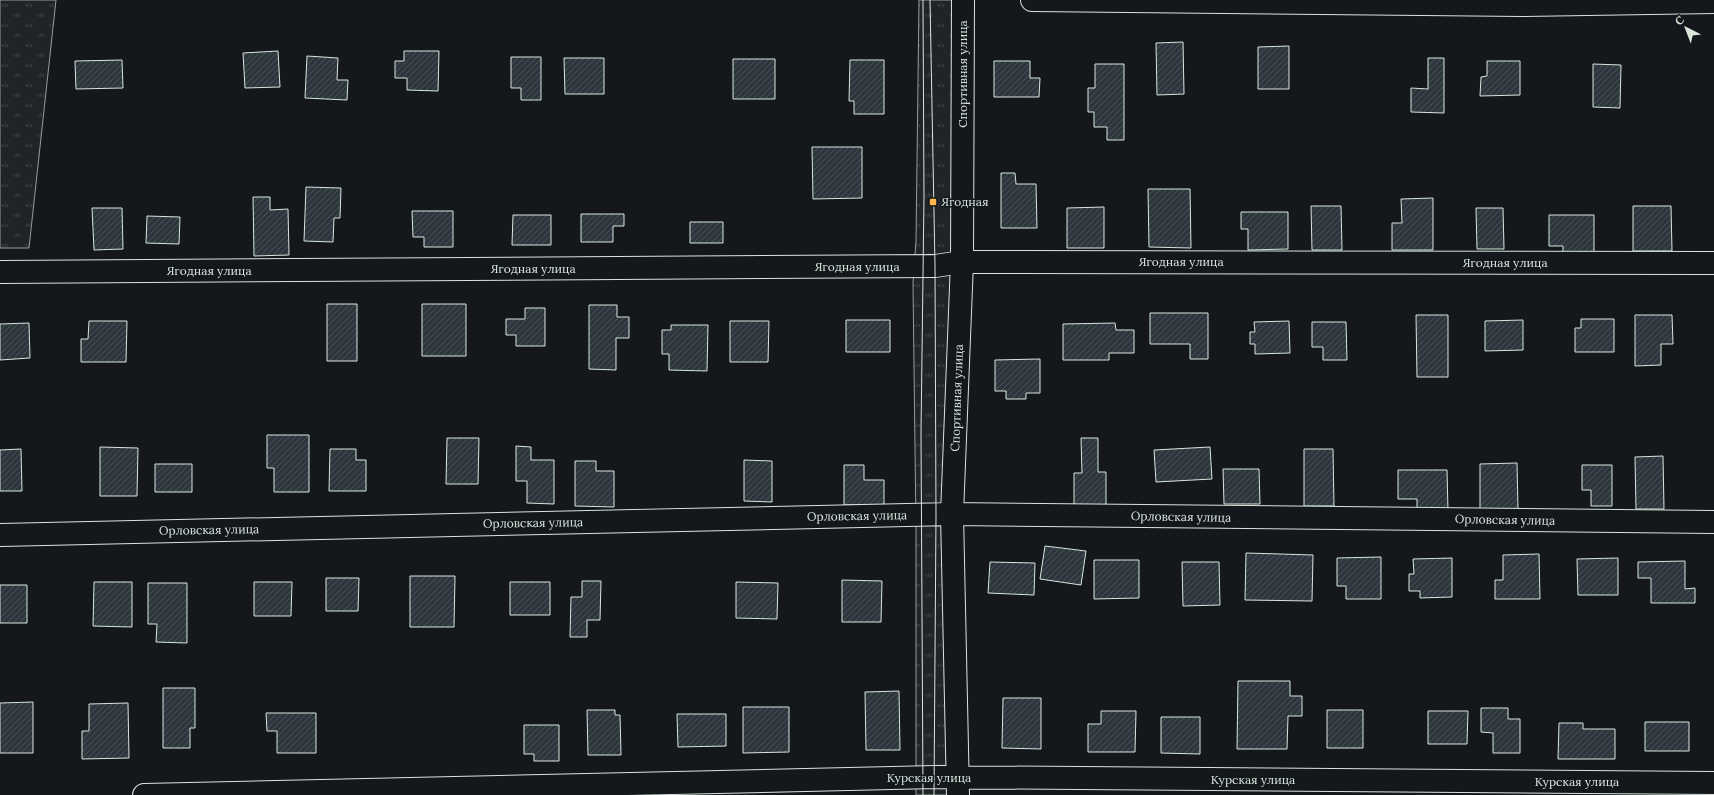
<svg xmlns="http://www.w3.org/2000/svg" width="1714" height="795" font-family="Lora,serif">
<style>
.grass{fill:url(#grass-tufts);stroke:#939e99}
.building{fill:url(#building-hatch);stroke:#d8e6dc}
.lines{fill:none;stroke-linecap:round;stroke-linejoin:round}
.minor-casing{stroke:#d8e6dc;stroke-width:24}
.minor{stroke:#14181c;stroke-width:22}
.tram{stroke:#d8e6dc;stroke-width:1}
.poi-dot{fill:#ffb74d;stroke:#14181c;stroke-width:1.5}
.labels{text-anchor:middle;stroke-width:3;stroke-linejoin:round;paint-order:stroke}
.street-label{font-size:12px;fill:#d8e6dc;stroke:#14181c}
.poi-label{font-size:12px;fill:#d8e6dc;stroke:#14181c;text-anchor:start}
</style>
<defs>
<pattern id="grass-tufts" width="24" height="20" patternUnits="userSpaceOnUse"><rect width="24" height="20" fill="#202428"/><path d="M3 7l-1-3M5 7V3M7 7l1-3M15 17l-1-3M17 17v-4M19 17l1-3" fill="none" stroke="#404447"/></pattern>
<pattern id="building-hatch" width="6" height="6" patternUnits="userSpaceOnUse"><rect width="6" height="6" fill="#2c363c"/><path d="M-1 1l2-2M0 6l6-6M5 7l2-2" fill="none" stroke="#4a5358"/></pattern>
</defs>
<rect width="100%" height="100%" fill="#14181c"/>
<path class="grass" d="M0 0H56L29 248H0Z
M919 0H958L957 795H916V530L913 283 916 241Z"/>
<path class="building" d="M1183 42 1184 94 1157 95 1156 43Z
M1289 46V89H1258V47Z
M278 51 280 87 245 88 243 53Z
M404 51H439L438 91 407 90V78H395V61H404Z
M307 56 338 58 337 80H348L347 100 305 98Z
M511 57H541V100H521V88H511Z
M564 58H604V94H565Z
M1428 58H1444V113L1411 112V88L1428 89Z
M733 59H775V99H733Z
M122 60 123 88 76 89 75 61Z
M850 60H884V114H854V101H849Z
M994 61H1030V78H1040L1039 97H994Z
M1487 61H1520V95L1480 96 1481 77 1487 76Z
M1095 64H1124V140H1107V127H1094V112H1088V88H1095Z
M1593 64 1621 65 1620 108 1593 107Z
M812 147H862V198L813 199Z
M1001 173H1015L1016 184H1036L1037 228H1001Z
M306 187 341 188 340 218H334L333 242 304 241Z
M1148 189H1190L1191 248 1149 247Z
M253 197H270V210L288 209 289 255 254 256Z
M1433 198V250H1392V223H1402L1401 199Z
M1311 206H1341L1342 250H1312Z
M1633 206H1671L1672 251H1633Z
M1104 207V248H1067V208Z
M92 208H122L123 249 94 250Z
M1476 208H1503L1504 249H1477Z
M412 211H453V247H424V237H413Z
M1241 212H1288V249L1248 250V229H1241Z
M581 214H624V226H613V242H581Z
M513 215H551V245H512Z
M1549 215H1594V253H1563V246H1549Z
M147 216 180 217 179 244 146 243Z
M690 222H723V243H690Z
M327 304H357V361H327Z
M422 304H466V356H422Z
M589 305H617V317H629V338H616V370L589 369Z
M525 308H545V346H516V335H506V319H525Z
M1150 313H1208V359H1190V344H1150Z
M1416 315H1448V377H1417Z
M1635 315H1672L1673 344H1661V365L1635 366Z
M1581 319H1614V352H1575V328H1581Z
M846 320H890V352H846Z
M1523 320V350L1485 351V321Z
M89 321H127L126 362H81V339H88Z
M730 321H769L768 362H730Z
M1289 321 1290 353 1255 354V344H1250V332H1255L1254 322Z
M1312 322H1346L1347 360H1323V347H1312Z
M29 323 30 358 0 360V324Z
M1115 323 1116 330H1134V353H1109V360H1063V324Z
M671 325H708L707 371 669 370V354H662V330H671Z
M1040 359V393H1026V399H1006V391H995V360Z
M267 435H309V492H274V468H267Z
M447 438H479L478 484H446Z
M1081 438H1098V472H1106V509H1074V473H1082Z
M516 446 531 447V460H554V504L527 503V481H516Z
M100 447 138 448 137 496H100Z
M1210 447 1212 479 1156 482 1154 450Z
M21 449 22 491H0V450Z
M330 449H356V460H366V491H329Z
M1304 449H1333L1334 506H1304Z
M1663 456 1664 509H1636L1635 457Z
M744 460 772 461V502L744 501Z
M575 461H596V471H614V507L575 506Z
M1517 463 1518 509H1480V464Z
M155 464H192V492H155Z
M844 465H864V480H884V505H844Z
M1582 465H1612V506H1591V490H1582Z
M1223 469H1259L1260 504H1224Z
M1398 470H1447L1448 511H1417V499H1398Z
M1045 546 1086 551 1081 585 1040 579Z
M1246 553 1313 555 1312 601 1245 600Z
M1539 554 1540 599H1495V580H1503V555Z
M1381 557V599H1346V586H1337V558Z
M1452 558V597L1420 598V591H1409V574H1414L1413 559Z
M1618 558V595H1578L1577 559Z
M1094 560H1139V598L1094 599Z
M1685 561V589L1695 588V603H1651V578H1638V562Z
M990 562 1035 563 1034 595 988 593Z
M1182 562H1219L1220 605 1183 606Z
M410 576H455L454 627H410Z
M326 578H359L358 611H326Z
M842 580 882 581 881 622H842Z
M582 581H601L600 620H587V637H570L571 597H582Z
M94 582H132V627L93 626Z
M254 582H292L291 616H254Z
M510 582H550V615H510Z
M736 582 778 583 777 619 736 618Z
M148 583H187V643L156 642 157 624H148Z
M0 585H27V623H0Z
M1238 681H1290V696H1302V716H1288L1287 749H1237Z
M163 688H195V728H190V748H163Z
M899 691 900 750H866L865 692Z
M1003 698H1041V749L1002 748Z
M33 702V753H0V703Z
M128 703 129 758 82 759V731H89V704Z
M743 707H789V752L743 753Z
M1481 708H1508V719H1520V753H1493V733L1481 732Z
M587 710H615V715H620L621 755H588Z
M1327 710H1363V748H1327Z
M1101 711H1136L1135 752H1088V724H1101Z
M1428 711H1468L1467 744H1428Z
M266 713H316V753H277V731H267Z
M677 714H726V746L678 747Z
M1161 717H1200V754L1161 753Z
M1645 722H1689V751H1645Z
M1559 723H1583V729H1615V759H1558Z
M524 725H559V761H534V754H524Z"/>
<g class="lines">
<defs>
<path id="minor" d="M1032 0 1523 5 1714 2
M0 272 935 266 962 262 1714 263
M0 535 952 514 1714 522
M144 795 935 777 1714 783
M958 795 952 514 962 262 963 0"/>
</defs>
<use href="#minor" class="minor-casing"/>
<use href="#minor" class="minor"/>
<path class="tram" d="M923 0 924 197 921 432 923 795
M930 0 935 266 936 515 934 795"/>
</g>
<rect class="poi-dot" x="929" y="198" width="8" height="8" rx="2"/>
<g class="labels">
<g class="street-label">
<text transform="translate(963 74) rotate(-90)" y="4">Спортивная улица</text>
<text x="1181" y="266">Ягодная улица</text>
<text x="1505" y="267">Ягодная улица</text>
<text x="857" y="271">Ягодная улица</text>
<text x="533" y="273">Ягодная улица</text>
<text x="209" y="275">Ягодная улица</text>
<text transform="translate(957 398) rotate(-88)" y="4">Спортивная улица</text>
<text transform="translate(857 516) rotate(-1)" y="4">Орловская улица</text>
<text transform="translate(1181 517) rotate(1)" y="4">Орловская улица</text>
<text transform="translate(1505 520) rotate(1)" y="4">Орловская улица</text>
<text transform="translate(533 523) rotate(-1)" y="4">Орловская улица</text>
<text transform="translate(209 530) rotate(-1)" y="4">Орловская улица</text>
<text x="929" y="782">Курская улица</text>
<text x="1253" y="784">Курская улица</text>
<text x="1577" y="786">Курская улица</text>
</g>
<g class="poi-label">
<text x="941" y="206">Ягодная</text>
</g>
</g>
<g transform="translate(1686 28) rotate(318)" stroke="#14181c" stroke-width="3" paint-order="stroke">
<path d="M0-3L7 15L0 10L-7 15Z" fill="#d8e6dc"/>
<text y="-6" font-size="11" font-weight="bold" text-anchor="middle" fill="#d8e6dc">С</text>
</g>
</svg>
